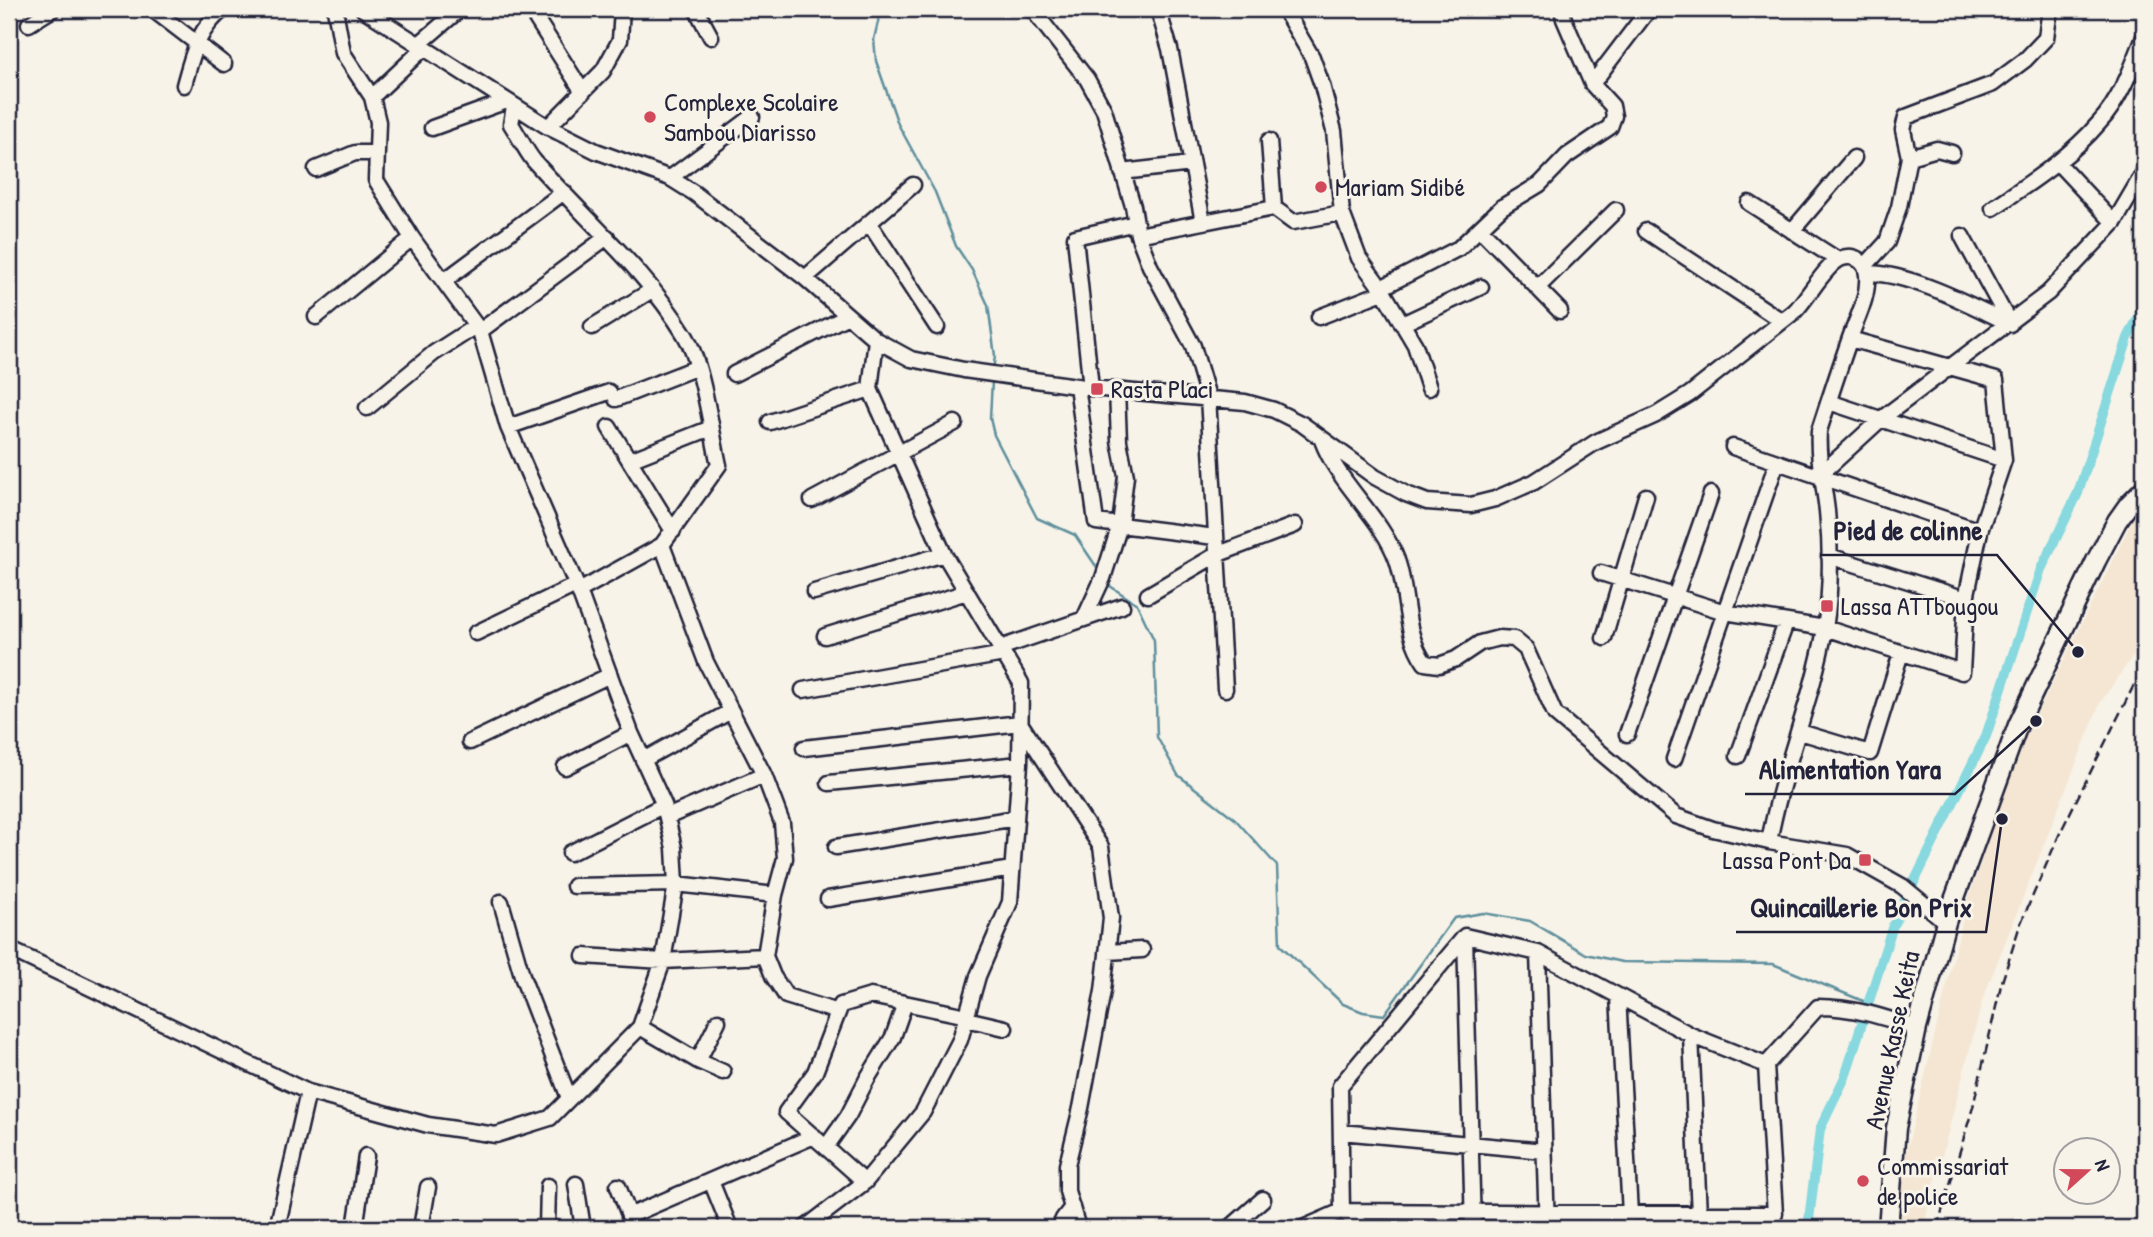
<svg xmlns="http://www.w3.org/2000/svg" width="2153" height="1237" font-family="'Patrick Hand',sans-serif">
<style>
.built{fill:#f4e6d2}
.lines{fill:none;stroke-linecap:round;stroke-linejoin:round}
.stream{stroke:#5f8f9d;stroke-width:2.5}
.canal{stroke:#87d8df;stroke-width:10}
.minor-casing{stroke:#22223b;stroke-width:19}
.major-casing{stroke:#22223b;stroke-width:23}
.minor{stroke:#f7f3e8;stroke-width:14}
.major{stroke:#f7f3e8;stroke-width:18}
.rail{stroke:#22223b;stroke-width:2.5;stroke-dasharray:10 5;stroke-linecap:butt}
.poi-dot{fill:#d1495b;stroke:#f7f3e8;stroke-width:2.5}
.labels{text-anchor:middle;stroke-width:6;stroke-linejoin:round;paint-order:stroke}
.poi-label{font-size:26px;fill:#22223b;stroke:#f7f3e8;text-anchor:start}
.street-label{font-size:26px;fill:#22223b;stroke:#f7f3e8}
.leader{fill:none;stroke:#22223b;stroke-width:2.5}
.callout-dot{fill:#22223b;stroke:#f7f3e8;stroke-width:2.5}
.callout-label{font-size:28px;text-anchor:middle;font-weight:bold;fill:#22223b;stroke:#f7f3e8;stroke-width:6;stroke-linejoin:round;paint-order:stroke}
</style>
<rect width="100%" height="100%" fill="#f7f3e8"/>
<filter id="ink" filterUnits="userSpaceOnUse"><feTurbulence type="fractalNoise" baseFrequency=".0143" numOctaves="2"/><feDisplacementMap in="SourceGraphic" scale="14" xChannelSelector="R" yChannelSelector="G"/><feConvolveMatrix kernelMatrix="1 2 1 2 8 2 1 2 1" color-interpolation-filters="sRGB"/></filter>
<g filter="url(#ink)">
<path class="built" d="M2144 502V640L2100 703 1983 998 1923 1228H1896L1905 1158 1966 906 2022 745 2140 505Z"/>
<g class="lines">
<path class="stream" d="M881 9 874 39 876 61 898 124 935 192 956 246 972 270 988 305 995 356 993 371
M992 381 990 418 994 435 1037 518 1075 535 1100 572
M1107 584 1137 604 1154 640 1157 737 1178 775 1235 819 1277 866 1280 945 1343 1004 1363 1012 1384 1015 1454 918 1483 913 1530 921 1586 954 1622 962 1773 964 1868 1003"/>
<path class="canal" d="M1808 1228 1820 1129 1845 1077 1893 925 1986 736 2041 569 2078 493 2128 338 2144 306"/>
<defs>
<path id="minor" d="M152 9 224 64
M363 9 548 127 596 151 670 178 694 193 805 278 876 340 911 359 964 370 1091 388 1245 402 1274 410 1302 424 1375 477 1406 494 1427 502 1471 505 1495 499 1534 482 1596 442 1656 415 1690 394 1794 312C1808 298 1825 266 1840 259 1853 253 1866 261 1867 275 1869 296 1857 318 1850 338 1839 369 1829 400 1819 431 1817 458 1824 484 1827 511 1831 549 1831 591 1825 629 1812 701 1782 770 1769 842L1847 855 1902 886 1946 922
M530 9 583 92
M696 9 711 37
M1032 9 1087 79 1104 110 1133 206 1138 235 1150 266 1193 346 1208 397 1225 689
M1158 9 1170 49 1203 222
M1284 9 1312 57 1322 85 1334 131 1342 213 1359 258 1381 288 1415 345 1429 388
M29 24 53 9
M418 45 460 9
M1592 84 1649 9
M184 85C192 56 198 28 224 9
M372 97 424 48
M514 106 511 124C519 136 525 150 534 161 584 218 645 269 685 335 703 365 711 430 719 465L662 545 579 591
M548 127 603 71 620 40 622 9
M432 128 507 101
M1269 141 1274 208
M1909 157 1903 130 1906 117 1993 84 2025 60 2046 38 2050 9
M2058 163 2114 223
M316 169 355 153H377
M1122 172 1192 164
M670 178 752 117
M1749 203 1838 260
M1993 208C2031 182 2069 158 2099 123 2120 101 2133 65 2144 37
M869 223 937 327
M1480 229 1560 311
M1646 231 1782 321
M1792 231 1854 158
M1138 235 1274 208 1293 222 1342 213
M1865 266 1887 242 1899 207 1909 157 1937 149 1952 153
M1867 273C1910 273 1971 305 2010 324L1962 236
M805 278 913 185
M444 281 564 192
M1381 288 1459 248 1502 207 1540 184 1567 156 1610 127 1614 116 1612 106 1592 84 1564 19 1562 9
M1537 288 1616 210
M316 317 412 238
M1319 317 1383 292
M1402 324 1481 287
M592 327 652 290
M480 331 607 237
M734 374 848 316
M1077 386 1096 522 1215 537
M1091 388 1075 237 1136 223
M616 399 698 367
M1829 402 2004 460
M367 408 434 353 476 326
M770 422 870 389
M508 427 609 392
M609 427 673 531
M1322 440C1338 484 1381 516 1397 560 1409 595 1403 632 1425 663L1439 665 1456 659 1480 643 1499 638 1514 639 1526 649 1555 714 1676 816 1713 829 1769 842
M1733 447 1980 531
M630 460 711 428
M1822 473 1881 419 2048 293 2114 223 2144 172
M812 500 955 423
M662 545 706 662 764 775 782 823 785 858 775 895 765 956 773 976 786 996 838 1012
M1829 556 1966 599
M1601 573 1725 612 1825 628 1962 672 1966 599 1980 531 2004 460 1996 380 1850 339
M814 592 944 554
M1148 595 1216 555 1295 525
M1084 619 1103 578 1120 525 1126 476 1119 441 1117 390
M476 633 576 585
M825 636 967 592
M1604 638 1646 496
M1000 648 1122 606
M803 690 1004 654
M1800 732 1870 753 1901 653
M1627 734 1711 494
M470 742 610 675
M804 748 1020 723 1101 847 1111 918 1103 991 1081 1108 1067 1165V1191L1078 1228
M1738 756 1786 623
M1674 759 1777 462
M643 760 731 711
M565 767 631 733
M829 783 1020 764
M667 817 764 775
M836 847 1016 818
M570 853 664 805
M574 886 676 884 775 895
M828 899 1012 869
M501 902 523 979 569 1098
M1465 936 1340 1086 1342 1211 1775 1214 1766 1065 1818 1007C1853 1007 1883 1017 1917 1028
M1465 936 1538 953 1691 1035 1766 1065
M1465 936 1473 1228
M9 949 308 1092 428 1125 496 1135 550 1118 640 1027 663 961 676 884 674 848 664 805 631 733 579 591 508 427 480 331 412 238 376 180 378 122 372 97 343 53 335 9
M1107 952 1142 950
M1538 953 1547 1228
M584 956 663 961 765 956
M1618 996 1630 1214
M966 1019 1005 1028
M640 1027 698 1061 723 1072
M1691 1035 1699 1215
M698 1061 718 1021
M1341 1132 1544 1151
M826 1147 848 1116 867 1079 893 1037 905 1003
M711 1181 730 1228
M865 1182 786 1112 815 1072 841 1005 871 996 967 1016
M576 1184 583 1228
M618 1186 634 1228
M629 1216 814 1136
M277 1228 308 1092
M355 1228 366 1156
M421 1228 428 1187
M547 1228 548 1186
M805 1228 865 1182 923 1112 960 1040 978 976 1010 902 1020 764 1021 683 944 554 870 389 876 340
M1059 1228 1063 1219 1072 1207
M1230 1228 1263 1199
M1303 1228 1342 1211 1365 1228"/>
<path id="major" d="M1888 1228 1896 1128 1917 1028 1946 922 2018 725 2096 561 2117 521 2129 504 2144 489"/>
</defs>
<use href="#minor" class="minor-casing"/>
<use href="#major" class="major-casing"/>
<use href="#minor" class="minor"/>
<use href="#major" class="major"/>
<path class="rail" d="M1937 1228 1973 1107 2001 985 2020 925 2060 833 2144 665"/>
</g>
</g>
<g class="poi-dot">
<circle cx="650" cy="117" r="7"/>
<circle cx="1321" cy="187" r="7"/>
<rect x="1090" y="382" width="14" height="14" rx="3.5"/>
<rect x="1820" y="599" width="14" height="14" rx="3.5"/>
<rect x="1858" y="853" width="14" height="14" rx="3.5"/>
<circle cx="1863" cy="1181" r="7"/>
</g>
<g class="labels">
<g class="poi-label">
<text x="664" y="111">Complexe Scolaire<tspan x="664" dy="30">Sambou Diarisso</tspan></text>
<text x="1335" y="196">Mariam Sidibé</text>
<text x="1111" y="398">Rasta Placi</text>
<text x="1841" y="615">Lassa ATTbougou</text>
<text x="1851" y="869" text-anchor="end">Lassa Pont Da</text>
<text x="1877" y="1175">Commissariat<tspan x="1877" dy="30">de police</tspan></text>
</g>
<g class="street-label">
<text transform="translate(1892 1040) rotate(-78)" y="9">Avenue Kasse Keita</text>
</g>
</g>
<path class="leader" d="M2078 652L1997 555H1820M2036 721L1955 794H1745M2002 819L1986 932H1736"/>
<g class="callout-dot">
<circle cx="2078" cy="652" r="7"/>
<circle cx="2036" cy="721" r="7"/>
<circle cx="2002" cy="819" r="7"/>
</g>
<g class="callout-label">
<text x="1908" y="540">Pied de colinne</text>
<text x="1850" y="779">Alimentation Yara</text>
<text x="1861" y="917">Quincaillerie Bon Prix</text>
</g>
<rect width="2153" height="1237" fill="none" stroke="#f7f3e8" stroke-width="35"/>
<rect x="18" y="18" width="2118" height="1202" fill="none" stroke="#22223b" stroke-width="2.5" filter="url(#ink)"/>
<g transform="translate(2087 1171) rotate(69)"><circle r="33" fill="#f7f3e8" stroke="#a29fa3" stroke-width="2"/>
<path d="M0-5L12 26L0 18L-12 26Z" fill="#d1495b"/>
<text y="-10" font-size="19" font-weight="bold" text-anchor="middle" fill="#22223b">N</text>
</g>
</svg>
